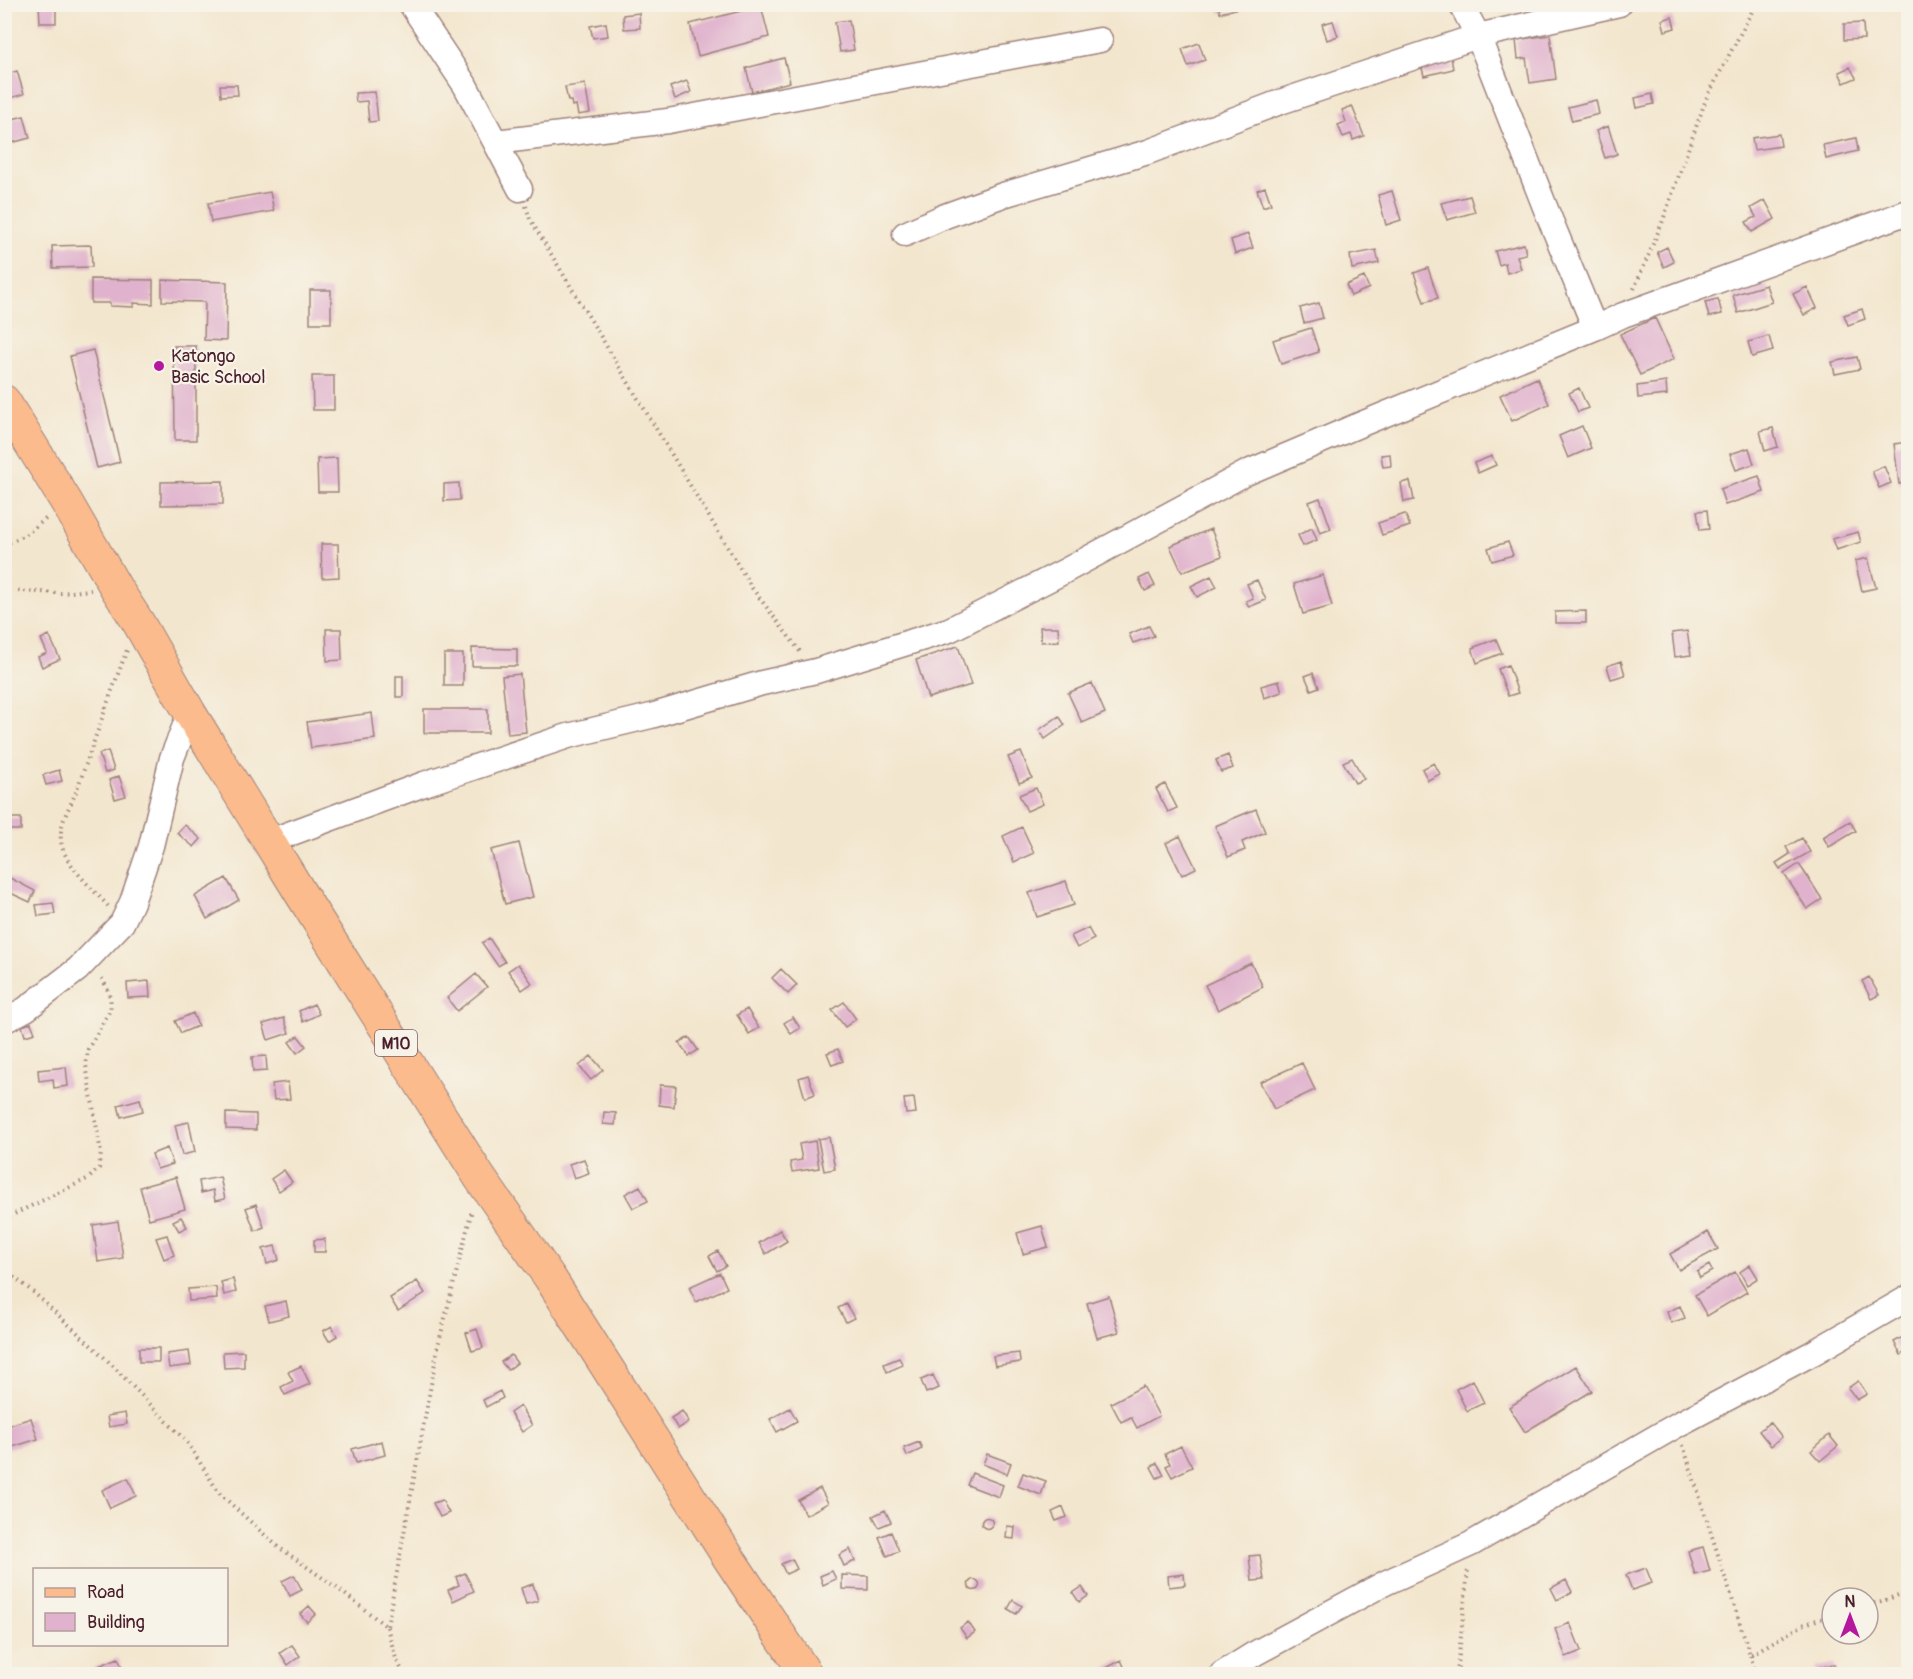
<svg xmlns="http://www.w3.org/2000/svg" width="1913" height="1679" font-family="Pangolin,sans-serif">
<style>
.building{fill:#e0b2cd}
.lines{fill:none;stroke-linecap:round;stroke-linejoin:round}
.minor-casing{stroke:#9e827c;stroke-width:27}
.major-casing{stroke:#9e827c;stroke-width:34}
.path{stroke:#9e827c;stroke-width:4;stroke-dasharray:1.5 4.5;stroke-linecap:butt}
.minor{stroke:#fff;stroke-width:24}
.major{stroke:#fbbb8d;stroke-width:32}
.poi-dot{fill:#b5179e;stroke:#f7f3e8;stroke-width:2}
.labels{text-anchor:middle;stroke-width:4.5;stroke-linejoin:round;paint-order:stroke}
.shield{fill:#f7f3e8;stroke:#7e5f64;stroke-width:1.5}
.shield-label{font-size:16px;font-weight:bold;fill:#4a1f2b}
.poi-label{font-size:18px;fill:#4a1f2b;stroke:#f7f3e8;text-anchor:start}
</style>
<rect width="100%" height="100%" fill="#f7f3e8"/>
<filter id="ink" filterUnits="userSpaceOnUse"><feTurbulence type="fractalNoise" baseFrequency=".0167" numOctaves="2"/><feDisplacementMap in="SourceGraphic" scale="12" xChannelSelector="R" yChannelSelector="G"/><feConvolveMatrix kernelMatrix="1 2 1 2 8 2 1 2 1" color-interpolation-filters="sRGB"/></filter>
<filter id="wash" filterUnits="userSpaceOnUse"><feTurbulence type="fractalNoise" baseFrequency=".008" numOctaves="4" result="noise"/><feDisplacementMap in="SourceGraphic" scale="24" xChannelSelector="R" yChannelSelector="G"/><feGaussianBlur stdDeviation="1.35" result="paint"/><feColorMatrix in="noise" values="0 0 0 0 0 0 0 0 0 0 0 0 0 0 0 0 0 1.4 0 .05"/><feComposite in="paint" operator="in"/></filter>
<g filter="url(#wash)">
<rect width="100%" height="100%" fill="#f3e6ce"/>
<g id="blocks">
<path class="building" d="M39 4H56V23H40Z
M1218 4H1251V5L1220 13Z
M761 6 769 37 698 56 690 24Z
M639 13 640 28 624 29 623 15Z
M1672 17 1675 28 1665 31 1662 20Z
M849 20 854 50 840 52 835 22Z
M1333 21 1338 36 1327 40 1322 24Z
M606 23 608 36 593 38 590 26Z
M1863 23 1864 39 1844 40V24Z
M1550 35 1556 79 1530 83 1526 58 1518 59 1516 40Z
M1199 43 1205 60 1188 66 1182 49Z
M1451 57 1453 69 1424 76 1421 64Z
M784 58 790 82 752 92 746 68Z
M1850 67 1856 78 1844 83 1839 72Z
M17 71 24 94 4 100V75Z
M687 81 691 92 675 99 670 87Z
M585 84 590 113 578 115 576 105 572 106 571 101H568L565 87Z
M220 85H237L238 95 221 96Z
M375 92 378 121 369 122 367 101 356 102 355 93Z
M1652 94 1654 104 1637 108 1635 98Z
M1596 100 1599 114 1572 121 1568 107Z
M1352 106 1364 136 1353 140 1351 134 1343 137 1338 125 1346 122 1342 110Z
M24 116 30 138 11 143 5 121Z
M1608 126 1617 154 1605 158 1596 131Z
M1779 134 1781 146 1754 150 1752 138Z
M1856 138 1858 151 1826 159 1823 145Z
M1265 187 1271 204 1263 207 1257 190Z
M1392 191 1401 220 1386 225 1378 195Z
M270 192 274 211 211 222 208 203Z
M1470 196 1475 212 1447 220 1441 203Z
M1765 200 1775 219 1752 232 1746 222 1756 217 1751 208Z
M1248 234 1253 248 1235 254 1231 240Z
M1524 244 1526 254 1517 256 1521 269 1507 273 1505 263 1499 265 1495 251Z
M91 245 92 267 53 268 52 246Z
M1667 247 1674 262 1664 267 1657 252Z
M1376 250 1379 263 1352 269 1350 255Z
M1428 268 1438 298 1424 302 1414 273Z
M1364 277 1369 288 1351 296 1346 285Z
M91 279 153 280V304L134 303V307L110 306V303H91Z
M162 280 227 282 226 341 204 340 205 302 162 301Z
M1766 285 1772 302 1738 313 1733 295Z
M1807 287 1817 308 1804 315 1793 294Z
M310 290H331V323H310Z
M1718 299 1722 314 1709 317 1705 302Z
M1319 303 1323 318 1304 323 1300 308Z
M1862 309 1865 319 1848 325 1844 315Z
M1655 318 1674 359 1640 375 1620 334Z
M1311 328 1319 352 1281 364 1273 340Z
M1769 336 1773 351 1752 357 1748 342Z
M174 346H196V440H175Z
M93 350 120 462 97 468 70 356Z
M1857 357 1860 369 1835 374 1832 362Z
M312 376H334V410H313Z
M1537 378 1549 404 1512 421 1500 395Z
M1666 382 1667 395 1638 398 1637 386Z
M1579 388 1588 408 1578 412 1569 393Z
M1582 426 1591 448 1568 458 1559 436Z
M1773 428 1778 447 1765 451 1760 431Z
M1908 442V482L1899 484 1894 444Z
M1749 448 1754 464 1736 470 1730 454Z
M1390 454 1391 466 1383 467 1381 455Z
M1492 456 1496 465 1478 473 1474 463Z
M337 458 338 492H318L317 459Z
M1884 466 1891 483 1879 488 1872 471Z
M1759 476 1764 492 1725 505 1720 489Z
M223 481V504L161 505V482Z
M1410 481 1414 500 1404 502 1401 483Z
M459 483 460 500 444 501V484Z
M1320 498 1331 529 1320 533 1309 502Z
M1707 510 1709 529 1700 530 1697 511Z
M1405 514 1410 526 1382 535 1378 523Z
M1312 528 1317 540 1303 546 1298 535Z
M1211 529 1222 556 1182 572 1170 546Z
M1858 532 1861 542 1836 550 1832 539Z
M1508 542 1513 555 1492 561 1488 548Z
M321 544H338L339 577 322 578Z
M1868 558 1876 588 1862 591 1855 561Z
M1149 574 1155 586 1145 591 1139 579Z
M1323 575 1332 606 1303 614 1294 584Z
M1211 576 1217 587 1197 597 1191 586Z
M1257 580 1266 600 1249 607 1246 601 1253 598 1247 584Z
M1586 611V623H1555V612Z
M1149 626 1154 636 1133 643 1129 634Z
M1040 627H1058L1059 641 1041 642Z
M326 629H341L342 660 327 661Z
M1687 631 1691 655 1675 657 1672 633Z
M49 635 60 659 42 667 38 657 47 653 41 639Z
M1496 639 1502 653 1477 663 1472 648Z
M958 646 971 685 928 698 916 660Z
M472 648 517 649V666H472Z
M444 654H463V686H444Z
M1621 661 1625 675 1611 679 1607 666Z
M1508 665 1518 693 1508 696 1498 669Z
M1313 673 1319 687 1311 690 1305 676Z
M520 674 526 732 508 734 502 676Z
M396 676H403V697H396Z
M1279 681 1282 692 1264 698 1261 686Z
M1092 683 1105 713 1082 723 1068 693Z
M424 709H488V733H424Z
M372 713 375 739 311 748 307 722Z
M1059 716 1065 725 1045 739 1039 730Z
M108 751 114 770 105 773 99 754Z
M1021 752 1032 778 1019 783 1008 757Z
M1228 755 1233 768 1221 772 1216 760Z
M1352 758 1364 779 1355 783 1343 762Z
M1434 763 1440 774 1428 780 1422 769Z
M59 770 62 781 46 785 43 775Z
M119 776 126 796 115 799 109 780Z
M1165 784 1177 808 1168 812 1156 789Z
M1036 788 1043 804 1027 811 1019 795Z
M1256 809 1265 832 1242 842 1245 850 1228 857 1215 826Z
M4 818H21V830H4Z
M1850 821 1856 831 1829 847 1823 837Z
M185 825 201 839 194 847 177 833Z
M1022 827 1034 853 1014 862 1003 836Z
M1180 836 1196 868 1182 875 1166 843Z
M1802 838 1810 852 1780 869 1776 863 1790 854 1786 847Z
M519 843 533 897 505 904 491 850Z
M1799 864 1822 899 1807 909 1784 874Z
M8 877 35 891 30 902 4 890V884Z
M226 878 239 900 207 919 195 896Z
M1066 881 1074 905 1037 917 1029 893Z
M53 903 55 914 38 916 36 905Z
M1088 928 1094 939 1077 948 1071 936Z
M489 938 505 962 498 966 482 943Z
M1251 963 1263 987 1218 1010 1205 985Z
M518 964 532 983 522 990 508 971Z
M781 969 797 985 788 994 772 978Z
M476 974 487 987 457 1011 447 998Z
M1869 977 1879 995 1871 999 1862 981Z
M149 981 150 997 128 998 127 983Z
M844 1002 856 1019 845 1027 832 1010Z
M314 1004 319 1014 303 1022 299 1011Z
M747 1009 759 1028 749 1034 737 1015Z
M193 1013 198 1026 181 1033 175 1021Z
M793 1017 800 1028 791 1034 784 1023Z
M284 1018 289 1033 268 1040 263 1024Z
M31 1023 35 1033 25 1036 22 1026Z
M298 1036 306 1046 297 1053 289 1042Z
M689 1037 698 1050 689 1056 679 1043Z
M838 1049 843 1061 832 1065 827 1053Z
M266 1056 267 1071 253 1072 252 1057Z
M591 1056 603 1070 591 1080 579 1066Z
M1302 1063 1315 1090 1274 1109 1260 1082Z
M66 1067 68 1086 54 1088 53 1079 39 1081 38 1070Z
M808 1075 815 1094 805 1098 799 1078Z
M288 1082 290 1099 274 1100 272 1084Z
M660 1085 676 1086 674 1107 659 1105Z
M914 1098 916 1113 906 1114 904 1099Z
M140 1099 143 1111 121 1117 118 1105Z
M604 1112 616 1113 615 1125 603 1124Z
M226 1113 256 1114V1130L226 1129Z
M189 1122 195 1152 182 1155 175 1125Z
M829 1137 835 1169 824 1171 818 1139Z
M815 1141 819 1168 792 1172 790 1162 802 1160 799 1144Z
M167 1148 173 1164 157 1169 152 1154Z
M584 1159 589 1173 574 1178 569 1164Z
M284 1170 292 1182 279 1191 271 1179Z
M176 1177 185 1209 149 1219 140 1187Z
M220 1177 225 1199 215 1201 213 1190 201 1193 199 1181Z
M640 1186 648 1201 633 1208 625 1194Z
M256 1204 264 1227 255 1231 246 1208Z
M181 1217 187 1227 179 1231 173 1221Z
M118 1221 123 1258 98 1262 93 1225Z
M1042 1226 1048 1247 1023 1254 1017 1233Z
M780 1230 787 1241 766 1254 759 1243Z
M1708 1232 1718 1249 1679 1270 1670 1254Z
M167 1235 174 1255 164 1259 156 1238Z
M325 1239V1252H314V1240Z
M275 1246 279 1260 267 1264 263 1249Z
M718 1251 726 1266 717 1271 709 1256Z
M1709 1265 1712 1271 1700 1278 1697 1272Z
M1750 1265 1758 1278 1747 1285 1740 1272Z
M1735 1272 1747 1292 1707 1316 1695 1295Z
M720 1273 727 1288 696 1302 689 1287Z
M233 1279 236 1292 224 1295 221 1282Z
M417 1281 425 1293 398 1311 390 1298Z
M216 1287 217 1299 189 1301 188 1289Z
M1109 1296 1119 1332 1097 1338 1087 1303Z
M286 1301 289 1316 269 1321 265 1306Z
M846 1304 854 1318 846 1322 838 1308Z
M1680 1306 1685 1318 1671 1323 1667 1312Z
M332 1326 337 1336 329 1341 323 1331Z
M477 1329 483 1348 472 1351 466 1333Z
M1908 1334V1350L1901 1355 1894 1342Z
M139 1348H159V1362H139Z
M189 1351 191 1365 169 1368 167 1354Z
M244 1351V1367L224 1368 223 1352Z
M1019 1353 1020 1362 995 1366 993 1356Z
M511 1355 517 1363 508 1370 501 1362Z
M899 1358 903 1365 887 1372 884 1364Z
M301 1366 310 1384 285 1395 281 1387 293 1381 288 1372Z
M1576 1366 1592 1391 1525 1432 1509 1407Z
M933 1375 939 1388 926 1393 921 1380Z
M1473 1380 1484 1403 1467 1411 1456 1389Z
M1858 1381 1867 1394 1857 1400 1848 1388Z
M1143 1386 1159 1416 1137 1428 1131 1417 1121 1422 1111 1403Z
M500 1391 503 1398 486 1407 483 1400Z
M520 1406 532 1425 522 1432 510 1413Z
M790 1408 797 1421 777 1432 770 1419Z
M682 1411 689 1422 678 1429 671 1418Z
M125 1413 127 1424 109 1427 107 1416Z
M31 1418 38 1439 6 1449 4 1427Z
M1770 1422 1782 1437 1771 1446 1759 1431Z
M1829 1435 1838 1446 1820 1461 1811 1451Z
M382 1441 385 1455 356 1463 352 1449Z
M919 1442 922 1449 907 1456 904 1448Z
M1181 1446 1192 1467 1172 1477 1166 1466 1170 1464 1165 1454Z
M987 1454 1011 1463 1007 1474 983 1464Z
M1157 1463 1164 1475 1157 1478 1151 1467Z
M972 1473 1003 1485 999 1497 967 1485Z
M1023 1473 1046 1481 1041 1495 1018 1486Z
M128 1478 136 1496 110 1508 102 1490Z
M820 1488 828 1503 806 1515 798 1500Z
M442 1500 449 1513 440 1517 433 1503Z
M1063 1507 1067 1517 1056 1521 1052 1512Z
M885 1510 891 1522 879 1527 873 1516Z
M981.5 1523a5.5 5.5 0 1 1 11 0a5.5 5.5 0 1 1-11 0Z
M1007 1526 1015 1527 1014 1539 1006 1538Z
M891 1532 899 1551 887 1556 879 1537Z
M1703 1547 1710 1571 1695 1575 1688 1551Z
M850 1549 855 1561 844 1566 839 1555Z
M1260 1555 1264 1580 1252 1581 1249 1556Z
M792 1559 797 1569 786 1574 781 1564Z
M1646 1568 1652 1583 1632 1590 1626 1575Z
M832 1571 836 1579 823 1585 820 1576Z
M465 1573 474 1591 453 1601 448 1590 459 1585 456 1577Z
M1184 1574 1185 1585 1169 1587 1168 1576Z
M294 1575 302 1590 290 1596 282 1581Z
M842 1575 868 1576V1590L842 1589Z
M968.5 1585a5.5 5.5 0 1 1 11 0a5.5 5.5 0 1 1-11 0Z
M1566 1580 1572 1592 1557 1600 1551 1588Z
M533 1584 538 1601 526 1604 521 1588Z
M1082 1587 1088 1596 1079 1602 1073 1593Z
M1013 1600 1022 1606 1016 1614 1008 1609Z
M309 1606 316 1614 307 1622 300 1614Z
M968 1622 975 1632 967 1638 960 1628Z
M1570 1623 1581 1651 1566 1657 1555 1629Z
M292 1645 300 1656 288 1665 280 1653Z
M118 1658 124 1672 117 1674H97L94 1668Z
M1121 1660 1125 1669 1115 1674H1103L1101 1671Z
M1834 1664 1837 1674H1817L1816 1668Z"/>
</g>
</g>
<g filter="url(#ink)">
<use href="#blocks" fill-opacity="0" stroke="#9e827c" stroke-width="1.5"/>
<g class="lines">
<defs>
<path id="minor" d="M411 4 465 85 520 189
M1461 4 1478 36 1545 207 1595 328
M496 142 668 121 1100 40
M905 234 945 216 1003 195 1148 152 1280 102 1478 36 1619 4
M270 841 424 784 568 736 651 716 762 683 816 671 949 630 1063 572 1246 473 1359 425 1595 328 1623 315 1908 212
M4 1021 26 1009 78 969 122 923 132 902 151 846 172 758 190 713
M1222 1674 1254 1654 1385 1583 1471 1544 1677 1425 1811 1354 1908 1298"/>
<path id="major" d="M4 401 67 503 116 588 138 622 190 713 301 894 480 1178 550 1278 730 1560 806 1674"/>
</defs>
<use href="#minor" class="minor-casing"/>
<use href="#major" class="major-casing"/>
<path class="path" d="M526 206 530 219 752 588 802 654
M1634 289 1662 223 1706 99 1756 4
M4 545 25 535 47 518
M18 591 61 593 91 590
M108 906C93 889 62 862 61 840 59 823 70 807 76 792 93 745 109 697 127 650
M4 1219 89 1178 99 1168 101 1153 86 1065 88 1049 110 1010C113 997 106 986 100 975
M4 1270 32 1291 106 1359 187 1442 219 1493 277 1546 337 1588 387 1627 438 1346 472 1210
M1683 1445 1750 1655 1805 1624 1832 1615
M1868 1604 1881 1602 1908 1591
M387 1627 396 1659 404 1674
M1750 1655 1756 1674
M1457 1674 1468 1569"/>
<use href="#minor" class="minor"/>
<use href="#major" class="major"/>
</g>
</g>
<circle class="poi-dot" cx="159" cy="366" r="6"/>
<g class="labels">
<rect class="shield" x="375" y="1030" width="42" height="26" rx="4.5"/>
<g class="shield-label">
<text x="396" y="1049">M10</text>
</g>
<g class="poi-label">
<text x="171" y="362">Katongo<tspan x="171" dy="21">Basic School</tspan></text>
</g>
</g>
<rect width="1913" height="1679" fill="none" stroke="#f7f3e8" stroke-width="24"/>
<rect x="33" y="1568" width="195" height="78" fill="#f7f3e8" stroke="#b29e9c" stroke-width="1.5"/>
<rect x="45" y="1588" width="30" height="9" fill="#fbbb8d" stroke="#b29e9c" stroke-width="1.5"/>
<text x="87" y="1598" font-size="18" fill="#4a1f2b">Road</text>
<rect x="45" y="1613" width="30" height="18" fill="#e0b2cd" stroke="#b29e9c" stroke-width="1.5"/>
<text x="87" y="1628" font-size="18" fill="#4a1f2b">Building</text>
<g transform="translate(1850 1616)"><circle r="28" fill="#f7f3e8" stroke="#b29e9c" stroke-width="1.5"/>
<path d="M0-4.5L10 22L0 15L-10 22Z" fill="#b5179e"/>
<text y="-9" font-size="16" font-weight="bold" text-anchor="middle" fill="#4a1f2b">N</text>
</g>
</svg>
